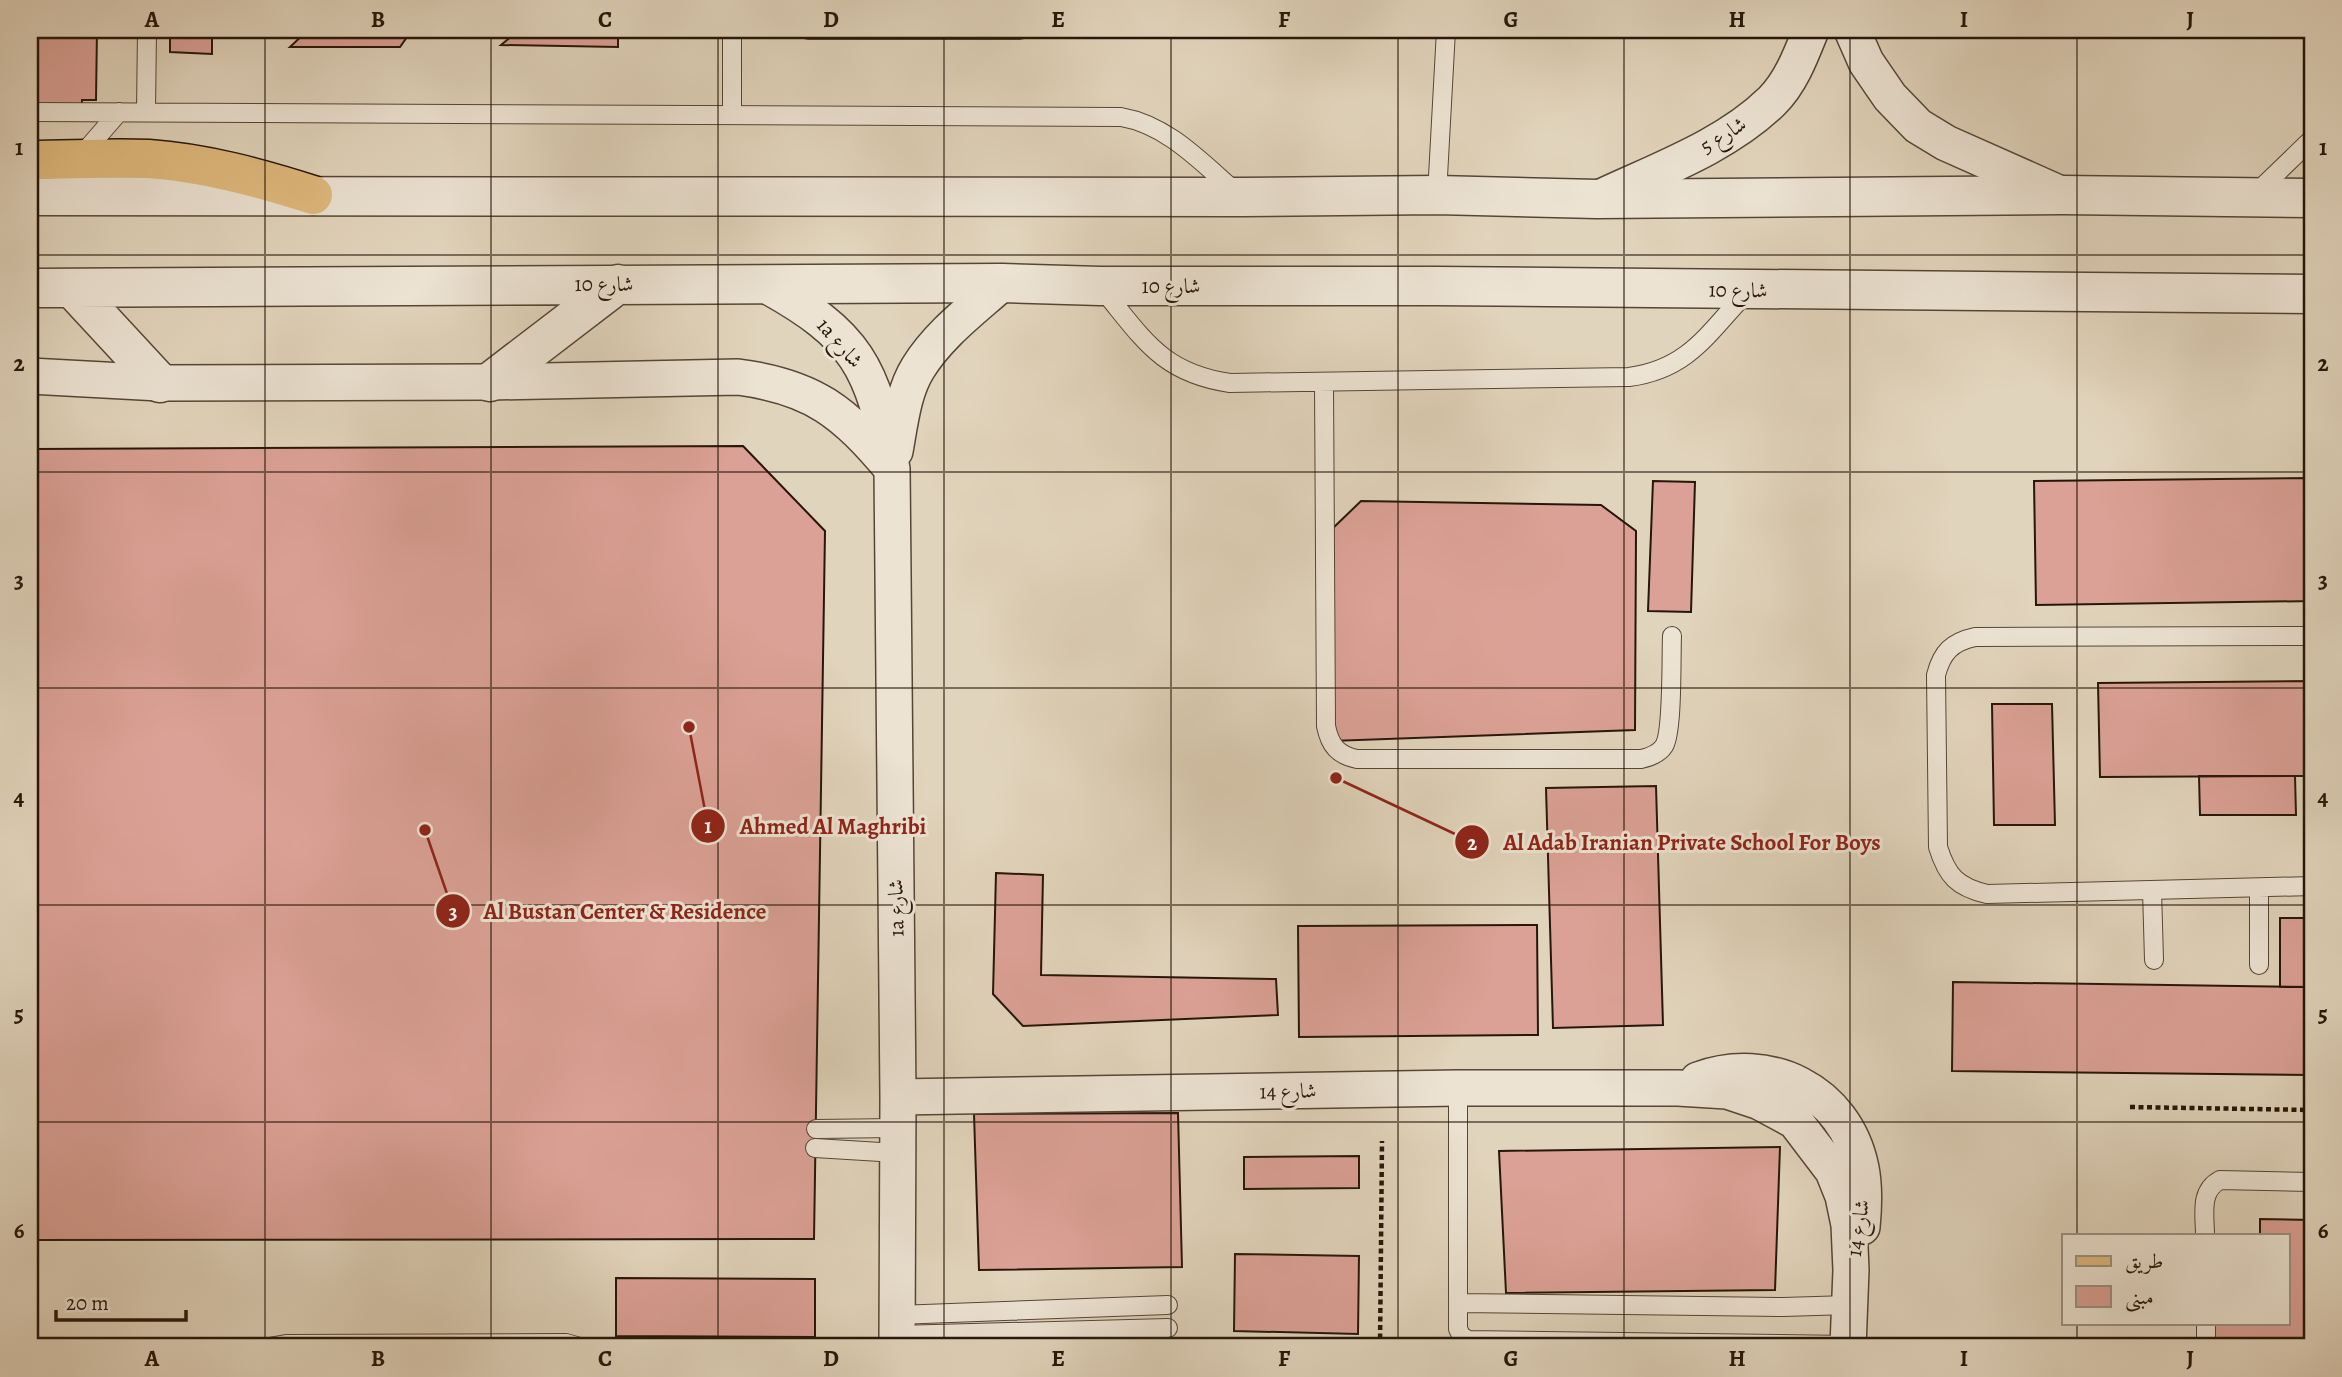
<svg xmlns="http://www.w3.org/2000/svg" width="2342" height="1377" font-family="Alegreya,Amiri,serif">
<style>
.building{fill:#dba196;stroke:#27160a;stroke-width:2}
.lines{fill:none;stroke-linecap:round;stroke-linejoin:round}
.service-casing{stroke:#564636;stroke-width:20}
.minor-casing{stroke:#564636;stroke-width:38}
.tertiary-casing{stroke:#564636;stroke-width:41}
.primary-casing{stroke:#27160a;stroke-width:41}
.path{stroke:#27160a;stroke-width:4.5;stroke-dasharray:5 3.5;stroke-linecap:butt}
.service{stroke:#ece3d3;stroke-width:18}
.minor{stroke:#ece3d3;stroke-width:35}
.tertiary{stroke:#ece3d3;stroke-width:38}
.primary{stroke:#e0ba7e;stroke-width:38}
.grid{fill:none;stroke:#27160a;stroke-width:2;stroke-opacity:0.55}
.labels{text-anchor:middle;stroke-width:6;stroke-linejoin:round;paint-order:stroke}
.street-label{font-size:21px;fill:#27160a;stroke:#ece3d3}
.leader{fill:none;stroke:#8f2418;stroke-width:2.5}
.callout-dot{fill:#8f2418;stroke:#ece3d3;stroke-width:2.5}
.mark-label{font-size:21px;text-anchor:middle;font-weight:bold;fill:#fff}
.callout-label{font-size:23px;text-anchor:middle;font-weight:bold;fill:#8f2418;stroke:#ece3d3;stroke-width:6;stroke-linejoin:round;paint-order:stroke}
.neatline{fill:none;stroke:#27160a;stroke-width:2.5}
.grid-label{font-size:23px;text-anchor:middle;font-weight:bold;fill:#27160a}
</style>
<rect width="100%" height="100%" fill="#e1d4bc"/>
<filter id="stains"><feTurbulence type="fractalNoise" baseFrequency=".00286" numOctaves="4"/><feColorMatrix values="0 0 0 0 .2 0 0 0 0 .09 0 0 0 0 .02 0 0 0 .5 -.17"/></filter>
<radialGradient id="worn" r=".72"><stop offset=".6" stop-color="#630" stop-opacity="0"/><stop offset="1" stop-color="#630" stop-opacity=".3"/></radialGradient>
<path class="building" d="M30 30H97L96 100H82V110L30 109Z
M170 30H212V54L170 52Z
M308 30H412L400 47H290Z
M519 30H618V47L501 45Z
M743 446 825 531 814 1239 30 1240V449Z
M2312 478V601L2036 605 2034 481Z
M1653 481 1695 482 1691 612 1648 611Z
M1361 501 1601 505 1636 531 1635 730 1331 741 1330 531Z
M2312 681V776L2100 777 2098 683Z
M1992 704H2052L2055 825H1994Z
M2199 776H2295L2296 815H2200Z
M1656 786 1663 1025 1553 1028 1546 788Z
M996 873 1043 875 1041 975 1276 979 1278 1015 1023 1026 993 994Z
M2280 918H2312V987H2280Z
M1537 925 1538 1035 1299 1037 1298 926Z
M1953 982 2312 987V1075L1952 1071Z
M1178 1113 1182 1267 979 1270 974 1114Z
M1780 1147 1775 1290 1506 1293 1499 1151Z
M1359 1156V1188L1244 1189V1157Z
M2260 1219 2312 1220V1347H2209V1323H2288V1235H2209L2260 1234Z
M1235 1254 1359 1256 1358 1334 1234 1331Z
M616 1278 815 1279V1337L616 1336Z
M616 1336 815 1337V1347H616Z"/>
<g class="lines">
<defs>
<path id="service" d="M732 30V115
M808 30H1020
M30 112 1121 117C1168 125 1202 163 1237 193
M146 112 147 30
M80 157 119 112
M1437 195 1446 30
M2254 195 2312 139
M1102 289C1143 338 1161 373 1230 383L1629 377C1689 369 1708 333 1747 292
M1324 383 1326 726C1330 746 1338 755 1357 759H1641C1650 757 1659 754 1664 746 1673 732 1671 657 1672 636
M2312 636 1975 637C1952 642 1942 652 1936 675L1938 847C1947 876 1957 887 1987 894L2312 886
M2259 888V965
M2152 890 2154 960
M1458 1088V1329L1461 1335 1467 1340 1848 1345
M816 1129 897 1128
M815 1148 897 1153
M2205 1235C2205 1215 2199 1191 2220 1180L2312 1182
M1458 1303 1783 1307 1849 1305
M897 1315 1168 1305
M2206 1323V1347
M897 1335 1168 1328
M269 1347 286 1344 566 1343 580 1347"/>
<path id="minor" d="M1852 30 1866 62 1890 97 1918 126 1946 143 2063 195
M1597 199C1656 171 1725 147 1772 101 1791 82 1801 55 1811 30
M764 284C857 335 873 366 892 469L898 1097 897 1347
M30 376 160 383 490 382 738 377C814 387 844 412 892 469
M895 451C900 424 903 392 918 368 939 334 973 309 1002 283
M1698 1080C1769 1054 1845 1090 1861 1168 1865 1188 1864 1207 1862 1227
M898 1097 1458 1088H1678L1727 1091 1760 1102 1795 1121 1833 1171 1843 1196 1849 1225 1851 1270 1848 1347"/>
<path id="tertiary" d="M30 196 1242 197 1437 195 1597 199 2063 195 2312 198
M30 288 1002 283 1100 286H1436L2312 294
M72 288 160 383
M490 382 618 284"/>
<path id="primary" d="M30 160C69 160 110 157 149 159 205 163 260 178 313 195"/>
</defs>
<use href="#service" class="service-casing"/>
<use href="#minor" class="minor-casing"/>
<use href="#tertiary" class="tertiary-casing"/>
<use href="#primary" class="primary-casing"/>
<path class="path" d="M2130 1107 2312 1110
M1380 1347 1382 1141"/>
<use href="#service" class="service"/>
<use href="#minor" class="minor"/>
<use href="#tertiary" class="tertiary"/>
<use href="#primary" class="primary"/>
</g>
<path class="grid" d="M265 30V1347M491 30V1347M718 30V1347M944 30V1347M1171 30V1347M1398 30V1347M1624 30V1347M1850 30V1347M2077 30V1235M30 255H2312M30 472H2312M30 688H2312M30 905H2312M30 1122H2312M2077 1323V1347"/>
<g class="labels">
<g class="street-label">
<text transform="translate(1723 135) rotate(-32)" y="7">شارع 5</text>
<text x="604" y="291">شارع 10</text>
<text x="1171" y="293">شارع 10</text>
<text transform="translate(1738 290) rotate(1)" y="7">شارع 10</text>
<text transform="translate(840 343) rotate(49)" y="7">1a شارع</text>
<text transform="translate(896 908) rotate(-91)" y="7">1a شارع</text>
<text transform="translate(1288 1091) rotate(-1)" y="7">شارع 14</text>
<text transform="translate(1858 1228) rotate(-81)" y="7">شارع 14</text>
</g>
</g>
<path class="leader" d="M689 727L708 826M1336 778L1472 842M425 830L453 911"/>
<g class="callout-dot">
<circle cx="689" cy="727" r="7"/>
<circle cx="1336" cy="778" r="7"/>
<circle cx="425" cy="830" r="7"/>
<circle cx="708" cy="826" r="18"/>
<circle cx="1472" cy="842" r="18"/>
<circle cx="453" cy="911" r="18"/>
</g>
<g class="mark-label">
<text x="708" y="833">1</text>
<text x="1472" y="850">2</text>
<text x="453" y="919">3</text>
</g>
<g class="callout-label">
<text x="833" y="834">Ahmed Al Maghribi</text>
<text x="1692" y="850">Al Adab Iranian Private School For Boys</text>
<text x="625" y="919">Al Bustan Center &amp; Residence</text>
</g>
<rect width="2342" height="1377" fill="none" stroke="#e1d4bc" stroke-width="77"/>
<rect x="2062" y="1234" width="228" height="91" fill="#ece3d3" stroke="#9d9183" stroke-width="2"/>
<rect x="2076" y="1256" width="35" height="10" fill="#e0ba7e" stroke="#9d9183" stroke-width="2"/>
<text x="2125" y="1268" font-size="21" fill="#27160a">طريق</text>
<rect x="2076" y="1286" width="35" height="21" fill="#dba196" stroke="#9d9183" stroke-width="2"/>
<text x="2125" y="1304" font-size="21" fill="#27160a">مبنى</text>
<path d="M56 1310v10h130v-10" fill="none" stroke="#27160a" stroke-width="3.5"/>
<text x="66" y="1310" font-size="21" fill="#27160a" stroke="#ece3d3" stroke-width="5" paint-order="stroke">20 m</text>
<rect x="38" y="38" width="2266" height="1300" class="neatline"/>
<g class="grid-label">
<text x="152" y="27">A</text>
<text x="378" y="27">B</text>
<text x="605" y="27">C</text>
<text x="831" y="27">D</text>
<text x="1058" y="27">E</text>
<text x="1284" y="27">F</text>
<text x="1511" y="27">G</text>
<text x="1737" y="27">H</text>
<text x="1964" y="27">I</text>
<text x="2190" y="27">J</text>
<text x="19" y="155">1</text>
<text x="2323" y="155">1</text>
<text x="19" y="371">2</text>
<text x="2323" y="371">2</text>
<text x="19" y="588">3</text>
<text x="2323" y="588">3</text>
<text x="19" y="805">4</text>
<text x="2323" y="805">4</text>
<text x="19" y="1021">5</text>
<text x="2323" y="1021">5</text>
<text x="19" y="1238">6</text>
<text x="2323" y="1238">6</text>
<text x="152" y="1366">A</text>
<text x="378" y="1366">B</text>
<text x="605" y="1366">C</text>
<text x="831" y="1366">D</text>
<text x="1058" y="1366">E</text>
<text x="1284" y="1366">F</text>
<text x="1511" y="1366">G</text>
<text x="1737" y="1366">H</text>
<text x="1964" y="1366">I</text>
<text x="2190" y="1366">J</text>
</g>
<rect width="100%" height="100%" filter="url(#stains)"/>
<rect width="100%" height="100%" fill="url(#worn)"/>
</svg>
